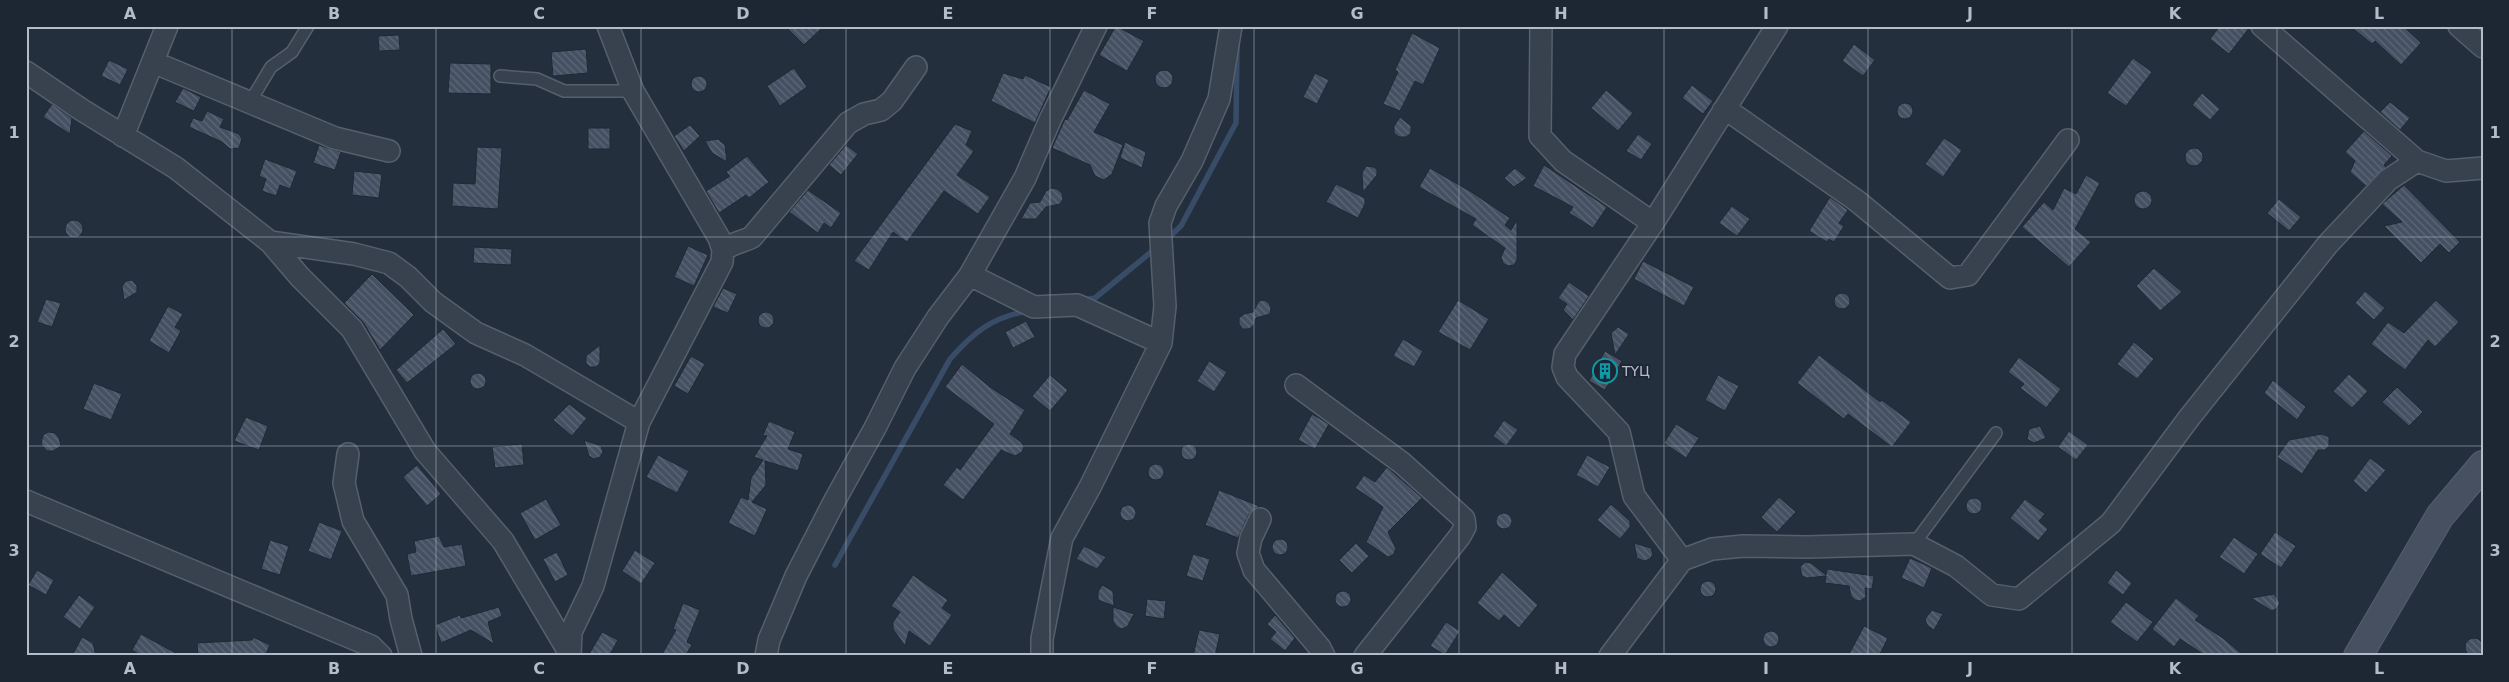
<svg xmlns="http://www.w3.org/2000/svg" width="2509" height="682" font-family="'DejaVu Sans',sans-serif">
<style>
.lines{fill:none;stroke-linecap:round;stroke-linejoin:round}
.stream{stroke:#394c67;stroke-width:5.5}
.building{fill:url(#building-back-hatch);stroke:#1f2835}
.lane-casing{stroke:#565f6c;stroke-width:14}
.street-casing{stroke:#565f6c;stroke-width:24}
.secondary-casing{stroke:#565f6c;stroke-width:30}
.lane{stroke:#38414e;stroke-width:11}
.street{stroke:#38414e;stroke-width:21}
.secondary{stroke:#465061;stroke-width:28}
.grid{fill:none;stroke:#b4bcc9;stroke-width:1;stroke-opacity:0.55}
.labels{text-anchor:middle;stroke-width:4;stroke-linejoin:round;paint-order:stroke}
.poi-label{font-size:14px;fill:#b4bcc9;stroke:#1d2633;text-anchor:start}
.neatline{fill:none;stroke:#b4bcc9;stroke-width:2}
.grid-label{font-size:16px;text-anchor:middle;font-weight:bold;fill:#b4bcc9}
</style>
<defs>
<pattern id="building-back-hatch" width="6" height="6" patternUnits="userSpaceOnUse" patternTransform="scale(1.25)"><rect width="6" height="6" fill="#455162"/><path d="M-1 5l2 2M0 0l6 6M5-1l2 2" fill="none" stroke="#5d6877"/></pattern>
</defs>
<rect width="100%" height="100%" fill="#242f3e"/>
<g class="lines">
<path class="stream" d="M1167 239 1181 226 1236 123 1237 46
M1083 300 1095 298 1156 248
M835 565 950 359C974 332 991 318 1027 311"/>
</g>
<path class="building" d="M785 26H824L804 45Z
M1116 26 1144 41 1127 71 1099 55Z
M2220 26H2250V27L2229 54 2210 39Z
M2350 26H2403L2421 43 2401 65 2375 41 2372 44Z
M1412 33 1440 48 1423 85 1415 81 1400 111 1383 104 1398 72 1395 70Z
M399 35 400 50 379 51 378 36Z
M1854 44 1875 60 1863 76 1842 61Z
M586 49 588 73 553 76 551 52Z
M2133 58 2152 72 2126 106 2107 93Z
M109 60 128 69 120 85 101 76Z
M450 63 491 64V94L448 93Z
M794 68 807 87 780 106 767 86Z
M1155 79a9 9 0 1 1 18 0a9 9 0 1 1-18 0Z
M1003 73 1023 79 1025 75 1051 87 1035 123 991 101Z
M1315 73 1329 80 1317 104 1303 97Z
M691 84a8 8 0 1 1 16 0a8 8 0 1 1-16 0Z
M1692 85 1713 101 1703 114 1682 98Z
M183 88 201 97 194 111 175 102Z
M1084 90 1110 104 1094 132 1123 145 1112 174 1104 180 1095 176 1090 165 1052 148 1065 119 1067 120Z
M1606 90 1633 113 1618 131 1591 108Z
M2202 93 2220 109 2210 120 2192 105Z
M2390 102 2410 118 2400 130 2380 112Z
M1897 111a8 8 0 1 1 16 0a8 8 0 1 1-16 0Z
M52 104 72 118 70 134 43 117Z
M207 111 224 119 220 127 239 134 242 139 239 148 230 149 222 142 189 127 193 118 202 121Z
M1400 117 1411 126V133L1406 137H1399L1394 133V126Z
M955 124 972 131 966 145 974 151 957 175 990 197 978 214 944 191 907 242 893 232 869 270 854 261Z
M690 125 700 136 684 151 674 136Z
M588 128H610V149H588Z
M2364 131 2392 156 2384 165 2386 167 2366 186 2350 172 2355 161 2345 152Z
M1638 134 1652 144 1641 160 1626 151Z
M1944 138 1962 150 1943 177 1925 164Z
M718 139 725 145 727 162 712 153 705 141Z
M1125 142 1146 152 1142 168 1120 158Z
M319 145 341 152 335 170 313 163Z
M846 145 858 154 841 175 829 165Z
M477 147 502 148 498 209 452 206 453 183 475 184Z
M2185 157a9 9 0 1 1 18 0a9 9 0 1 1-18 0Z
M747 156 769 182 749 198 746 195 719 213 706 191 730 176 726 172Z
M265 159 297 171 290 189 280 185 276 196 262 191 266 179 259 176Z
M1544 165 1607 207 1593 228 1569 213 1573 207 1533 186Z
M1366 166 1374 167 1377 170V175L1363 192 1362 173Z
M1430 168 1473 193 1510 218 1505 225 1511 230 1517 220V260L1514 265 1508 266 1503 263 1501 257 1505 248 1472 225 1476 219 1419 187Z
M1515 168 1527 178 1514 187 1504 178Z
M354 171 382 174 379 198 352 195Z
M2086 175 2100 183 2075 229 2091 242 2069 267 2022 227 2044 202 2053 210 2064 188 2076 194Z
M1336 184 1365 198V204L1358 218 1326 202Z
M2404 185 2460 242 2449 253 2440 244 2421 263 2384 226 2402 222 2382 204Z
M1051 188 1057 189 1062 193 1063 199 1060 204 1046 207 1036 219H1021L1030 203 1040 202 1046 191Z
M808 190 841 213 831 228 824 223 818 233 789 212Z
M2134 200a9 9 0 1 1 18 0a9 9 0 1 1-18 0Z
M1830 197 1848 210 1839 223 1844 226 1834 242 1829 239 1827 242 1809 231Z
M2279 199 2301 217 2289 231 2267 213Z
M1732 206 1750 219 1737 236 1719 223Z
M65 229a9 9 0 1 1 18 0a9 9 0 1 1-18 0Z
M688 246 708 255 694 286 674 277Z
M474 247 512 249 511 265 473 263Z
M1643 261 1694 287 1684 306 1634 279Z
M2154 268 2182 292 2160 311 2136 286Z
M372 274 414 315 380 350 363 322 344 303Z
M132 280 137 286V292L124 300 122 286 126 281Z
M1569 282 1589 296 1573 320 1563 310 1567 304 1558 298Z
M723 288 737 294 728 313 713 307Z
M2365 291 2385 308 2374 320 2355 303Z
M1834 301a8 8 0 1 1 16 0a8 8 0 1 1-16 0Z
M46 299 61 303 52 327 37 322Z
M1458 300 1489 319 1470 350 1438 332Z
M2436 300 2459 322 2435 347 2428 340 2405 370 2371 344 2388 322 2404 333Z
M1259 301 1264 300 1269 303 1271 308 1270 314 1256 318 1254 325 1249 329H1243L1239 324V318L1244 314 1253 312Z
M168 306 183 314 175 327 181 331 169 353 149 341Z
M758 320a8 8 0 1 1 16 0a8 8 0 1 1-16 0Z
M1026 321 1035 337 1013 348 1005 332Z
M1618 327 1629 334 1615 355 1611 333Z
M443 329 456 344 407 383 396 370Z
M1403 339 1423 351 1414 367 1393 356Z
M2134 342 2154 359 2137 379 2117 364Z
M600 345V363L596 367H590L586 363V356Z
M1605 351 1622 361 1605 390 1589 381Z
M1819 355 1880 402 1882 400 1911 422 1892 447 1848 414 1844 419 1797 383Z
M691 356 705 364 688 394 674 386Z
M2019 357 2061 389 2046 408 2020 388 2024 384 2008 372Z
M1209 361 1227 372 1214 392 1197 381Z
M962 364 990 387 1025 410 1010 434 1021 442 1024 447 1022 452 1015 456 1001 450 963 500 943 485 957 467 960 470 994 424 945 387Z
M470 381a8 8 0 1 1 16 0a8 8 0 1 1-16 0Z
M2349 374 2368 391 2352 408 2333 391Z
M1050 375 1068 390 1050 411 1032 396Z
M1718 375 1739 386 1725 411 1705 400Z
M2273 380 2306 407 2297 420 2264 393Z
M94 383 122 394 111 420 83 409Z
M2397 387 2423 412 2409 426 2382 402Z
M569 404 587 418 572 436 553 420Z
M1312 414 1329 424 1315 449 1298 440Z
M246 417 268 426 259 450 234 441Z
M1504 420 1518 430 1506 446 1493 436Z
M769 421 795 432 788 449 803 454 798 471 765 461 766 485 752 502 767 509 755 536 728 523 741 497 748 500 751 478 763 460 754 457 767 436 763 435Z
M1676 424 1699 438 1686 458 1664 443Z
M2040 426 2046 438 2034 443 2027 439 2029 429Z
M2069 431 2088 445 2076 460 2058 447Z
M48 432 55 433 59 438 61 446 53 451H47L41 444 43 435Z
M2322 434 2329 437V446L2325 450H2318L2302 474 2277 457 2289 440Z
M584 440 601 446 603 452 600 457 594 459 589 456Z
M1181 452a8 8 0 1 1 16 0a8 8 0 1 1-16 0Z
M522 444 524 465 495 468 492 447Z
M658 455 689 471 677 493 646 477Z
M1587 455 1610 467 1598 487 1576 475Z
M2370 458 2386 470 2366 493 2353 481Z
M1148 472a8 8 0 1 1 16 0a8 8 0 1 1-16 0Z
M417 465 441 494 427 506 403 477Z
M1387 467 1422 498 1388 532 1396 549 1393 555 1388 557 1366 542 1383 507 1355 488 1364 475 1375 482Z
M1219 490 1259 506 1249 514 1238 538 1205 525Z
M1779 497 1796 512 1777 532 1761 517Z
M1966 506a8 8 0 1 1 16 0a8 8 0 1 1-16 0Z
M546 499 561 525 535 540 520 513Z
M2025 499 2045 514 2039 521 2048 529 2038 541 2010 518Z
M1611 504 1630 521V527L1620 539 1597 520Z
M1120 513a8 8 0 1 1 16 0a8 8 0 1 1-16 0Z
M1496 521a8 8 0 1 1 16 0a8 8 0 1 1-16 0Z
M319 522 342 531 331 560 308 551Z
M2275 532 2296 546 2281 568 2260 554Z
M439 536 444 547 462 544 466 566 411 576 407 554 416 552 414 541Z
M2234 537 2258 554 2244 574 2219 557Z
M1272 547a8 8 0 1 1 16 0a8 8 0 1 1-16 0Z
M270 540 289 546 280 575 261 569Z
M1356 543 1369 556 1352 573 1339 560Z
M1634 543 1651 548 1653 554 1650 559 1644 561 1637 558Z
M1084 546 1106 557 1097 569 1076 559Z
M635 550 655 563 641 584 622 571Z
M557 552 568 575 555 582 543 559Z
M1193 554 1210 559 1203 581 1186 576Z
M1910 558 1932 568 1924 588 1901 578Z
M1805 562 1811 563 1826 575 1827 569 1874 576 1872 589 1865 588 1866 597 1860 601 1855 600 1851 596 1849 586 1825 583 1826 576 1807 578 1802 576 1800 567Z
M37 570 54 580 46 595 28 585Z
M2116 570 2132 583 2123 595 2107 583Z
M1502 572 1538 605 1519 628 1504 615 1499 621 1477 603Z
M913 575 948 600 942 608 952 615 930 646 909 631 905 646 893 629V622L900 612 891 606Z
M1700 589a8 8 0 1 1 16 0a8 8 0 1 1-16 0Z
M1102 585 1113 591 1114 606 1098 600V592Z
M1335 599a8 8 0 1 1 16 0a8 8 0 1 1-16 0Z
M2274 594 2280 603 2277 608 2272 611 2251 598Z
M79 595 95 607 80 629 63 617Z
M2176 598 2199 616 2195 620 2223 638 2244 656H2206L2180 639 2174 647 2152 629Z
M1147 599 1166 601 1164 619 1145 616Z
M2126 602 2153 622 2137 642 2110 622Z
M683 603 700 610 687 642 692 645 685 656H661L676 630 673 629Z
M499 607 502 616 488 622 494 644 471 630 441 643 435 625 460 615 461 618Z
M1113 607 1134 614 1127 627 1121 629 1116 626 1113 621Z
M1932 610 1943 614 1934 630 1927 625 1925 619Z
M1275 615 1295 638 1285 651 1270 639 1276 632 1267 624Z
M1446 622 1460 631 1445 655 1430 646Z
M1864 626 1888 638 1879 656H1848Z
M1199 630 1220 634 1215 656H1193Z
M1763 639a8 8 0 1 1 16 0a8 8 0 1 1-16 0Z
M602 632 618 640 609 656H588Z
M141 634 181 656H142L132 650Z
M82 637 93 643 96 656H72Z
M253 637 270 645 265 656H198L197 643 252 640Z
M2465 647a9 9 0 1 1 18 0a9 9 0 1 1-18 0Z"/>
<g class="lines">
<defs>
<path id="lane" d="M500 76 537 79 564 91H633
M250 102 271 67 292 52 308 26
M1914 544 1996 433"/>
<path id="street" d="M1541 26 1540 136 1563 161 1653 223
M2262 26 2417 161 2446 171 2483 168
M2459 26 2483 47
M153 62 335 138 389 151
M26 72 82 110 176 168 270 242 354 254 389 263 408 277 433 302 476 333 525 355 639 422
M1723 111 1730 112 1857 201 1950 278 1968 275 2068 140
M123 136 167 26
M270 242 300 277 352 329 425 451 503 541 569 652
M723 250C733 243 742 242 752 237L848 123 864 114 881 110 892 101 916 67
M970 275 1034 307 1077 305 1161 343
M1296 385 1402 463 1464 519 1465 527 1460 536 1365 656
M348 454 344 483 353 521 397 595 401 619 411 656
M26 501 371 646 381 656
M1260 519 1251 538 1248 553 1254 570 1320 648 1324 656
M1682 560 1634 496 1619 432 1567 377 1563 367 1565 354 1653 223 1777 26
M570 656 571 632 593 586 639 422 722 262 723 250 719 238 633 91 608 26
M766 656 769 640 796 576 835 500 875 428 905 368 938 317 970 275 1025 178 1050 120 1096 26
M1042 656V639L1062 538 1090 487 1161 343 1165 306 1160 223 1166 206 1192 161 1219 99 1231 26
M1610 656 1682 560 1712 549 1743 546 1807 547 1914 544 1956 566 1992 595 2019 599 2111 523 2189 418 2328 244 2388 180 2417 161"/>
<path id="secondary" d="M2358 656 2440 516 2483 465"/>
</defs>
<use href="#lane" class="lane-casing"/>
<use href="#street" class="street-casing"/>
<use href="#secondary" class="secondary-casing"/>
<use href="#lane" class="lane"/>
<use href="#street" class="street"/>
<use href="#secondary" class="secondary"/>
</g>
<path class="grid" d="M232 26V656M436 26V656M641 26V656M846 26V656M1050 26V656M1254 26V656M1459 26V656M1664 26V656M1868 26V656M2072 26V656M2277 26V656M26 237H2483M26 446H2483"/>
<defs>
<symbol id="building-ring" viewBox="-11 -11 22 22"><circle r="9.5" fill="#1d2633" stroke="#0f9aa8" stroke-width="1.5"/><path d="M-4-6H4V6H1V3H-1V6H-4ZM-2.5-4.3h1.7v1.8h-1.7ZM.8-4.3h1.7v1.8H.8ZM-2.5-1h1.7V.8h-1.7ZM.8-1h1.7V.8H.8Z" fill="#0f9aa8"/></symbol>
</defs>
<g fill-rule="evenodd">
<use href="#building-ring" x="1591" y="357" width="28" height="28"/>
</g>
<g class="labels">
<g class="poi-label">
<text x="1622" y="376">ТҮЦ</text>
</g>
</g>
<rect width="2509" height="682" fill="none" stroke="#1d2633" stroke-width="55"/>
<rect x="28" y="28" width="2454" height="626" class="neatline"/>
<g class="grid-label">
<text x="130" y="19">A</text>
<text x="334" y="19">B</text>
<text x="539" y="19">C</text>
<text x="743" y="19">D</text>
<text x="948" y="19">E</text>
<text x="1152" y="19">F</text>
<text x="1357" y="19">G</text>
<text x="1561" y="19">H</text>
<text x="1766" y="19">I</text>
<text x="1970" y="19">J</text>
<text x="2175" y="19">K</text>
<text x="2379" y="19">L</text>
<text x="14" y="138">1</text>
<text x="2495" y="138">1</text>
<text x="14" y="347">2</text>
<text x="2495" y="347">2</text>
<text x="14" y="556">3</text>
<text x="2495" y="556">3</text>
<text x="130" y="674">A</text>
<text x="334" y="674">B</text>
<text x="539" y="674">C</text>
<text x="743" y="674">D</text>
<text x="948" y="674">E</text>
<text x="1152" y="674">F</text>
<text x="1357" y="674">G</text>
<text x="1561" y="674">H</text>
<text x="1766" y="674">I</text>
<text x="1970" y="674">J</text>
<text x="2175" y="674">K</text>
<text x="2379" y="674">L</text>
</g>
</svg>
